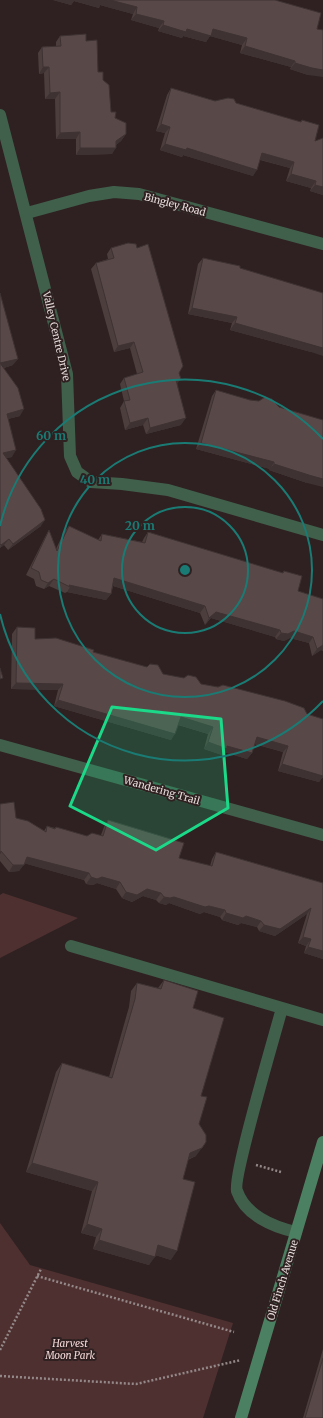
<svg xmlns="http://www.w3.org/2000/svg" width="323" height="1418" font-family="Merriweather,serif">
<style>
.green{fill:#4e3030}
.lines{fill:none;stroke-linecap:round;stroke-linejoin:round}
.path{stroke:#948888;stroke-width:2.5;stroke-dasharray:2 2;stroke-linecap:butt}
.lane{stroke:#40604c;stroke-width:12}
.street{stroke:#40604c;stroke-width:12}
.secondary{stroke:#4c8062;stroke-width:12}
.wall{fill:#4d3e3e}
.shaded-wall{fill:#3e3232}
.building{fill:#594848;stroke:#3e3232}
.marked{fill:#1bd988;fill-opacity:0.2;stroke:#1bd988;stroke-width:3;stroke-linejoin:round}
.ring{fill:none;stroke:#1a7b74;stroke-width:2}
.labels{text-anchor:middle;stroke-width:4;stroke-linejoin:round;paint-order:stroke}
.street-label{font-size:10px;fill:#e7dddc;stroke:#2f2121}
.park-label{font-size:10px;font-style:italic;fill:#f5d9d8;stroke:#2f2121}
.centre{fill:#1a7b74;stroke:#2f2121;stroke-width:2}
.ring-label{font-size:12px;text-anchor:middle;font-weight:bold;fill:#1a7b74;stroke:#2f2121;stroke-width:4;stroke-linejoin:round;paint-order:stroke}
</style>
<rect width="100%" height="100%" fill="#2f2121"/>
<path class="green" d="M3 893 78 918 0 958V895Z
M0 1223 30 1265 233 1323 203 1418H0Z"/>
<g class="lines">
<path class="path" d="M256 1165 281 1172
M37 1276 234 1332
M0 1350 41 1269
M0 1376 136 1384 241 1360"/>
<path class="lane" d="M71 946 323 1020
M282 1008C276 1031 232 1179 237 1191 245 1215 273 1227 296 1232"/>
<path class="street" d="M0 115 67 374 70 456 77 472 91 482 122 484 168 490 323 535
M27 213 89 196 114 192 139 194 323 244
M0 745 323 835"/>
<path class="secondary" d="M241 1418 323 1142"/>
</g>
<path class="wall" d="M53 0H275L317 29 308 75 290 69 291 67 240 53 242 45 210 36 206 42 183 36 182 38 158 31 159 28 131 20 133 14 100 5 99 8 74 1 71 5Z
M60 36 86 41 98 72 103 80 111 112 126 134 121 141 116 145 112 154 76 155V139H56L55 99H45L44 73 39 74 38 53 42 47 56 46V42Z
M171 88 215 101 236 103 300 122 302 120 315 141 323 195 310 191 311 188 286 181 290 168 260 160 253 176 183 155 182 157 160 150 165 133 156 131 167 95Z
M111 248 179 373 177 385 181 425 146 434 143 425 125 430 120 408 124 401 120 384 124 378 137 374 130 348 114 352 91 269 96 263 108 259 107 254Z
M203 258 240 268 311 352 230 330 232 323 188 314 198 264Z
M0 293 13 365 4 368 20 416 8 419 12 457 6 458 41 526 8 550 4 545 0 548Z
M216 390 307 483 269 470 270 469 196 449 212 396Z
M69 526 98 540 102 534 142 542 144 538 148 532 282 573 284 571 298 591 323 599V651L321 650 312 656 309 643 290 638 284 641 276 639 275 637 211 618 205 625 200 613 113 586 111 594 106 600 67 592 65 593 49 586 44 589 36 586 34 579 26 575 45 537 49 530 56 549 64 532Z
M17 627 35 639 93 652 163 674 201 684 218 687 223 685 322 778 319 782 278 771 283 752 254 744 252 753 247 759 224 752 222 755 204 749 208 734 178 725 171 740 54 706 58 690 11 689 12 634Z
M0 804 16 818 44 831 47 826 55 828 56 827 87 836 101 835 104 827 108 820 179 858 210 866 212 859 216 852 323 883V959L304 953 306 946 298 943 307 914 275 936 259 931 257 927 241 923 238 925 222 920 220 917 204 912 200 914 169 903 166 905 159 903 156 900 143 896 132 902 122 898 116 889 97 883 93 885 86 884 84 880 24 863 19 871 9 872 0 861Z
M164 980 193 1008 201 1096 196 1156 188 1160 183 1179 171 1260 155 1255 149 1265 93 1249 96 1237 81 1233 92 1191 26 1172 56 1072 62 1063 109 1077 129 1007 131 991 137 983 158 988Z
M323 1349V1418H303Z"/>
<path class="shaded-wall" d="M53 0H110L137 7 133 14 100 5 99 8 74 1 71 5Z
M136 14 164 21 159 28 131 20Z
M163 25 213 29 247 38 242 45 210 36 206 42 183 36 182 38 158 31Z
M245 46 295 61 291 67 240 53Z
M295 63 323 70V77L308 75 290 69Z
M43 67H49L44 73 39 74Z
M60 92 55 99H45L50 93Z
M161 124 170 127 165 133 156 131Z
M80 132 76 139H56L60 133Z
M126 134 121 141 112 148H116L112 154 76 155 80 148 116 141Z
M165 144 187 148 257 170 253 176 183 155 182 157 160 150Z
M262 153 294 162 290 168 258 159Z
M291 174 316 181 311 188 286 181Z
M315 185 323 187V195L310 191Z
M192 308 237 317 232 323 188 314Z
M235 323 323 348V356L311 352 230 330Z
M134 342 130 348 114 352 118 346Z
M18 359 13 365 0 369V363Z
M181 379 176 385V380Z
M24 409 20 416 3 420 7 414Z
M148 418 143 425 125 430 130 423Z
M186 418 181 425 146 434 150 428Z
M201 443 274 462 270 469 196 449Z
M16 450 12 457 0 460 3 453Z
M274 464 323 479V487L307 483 269 470Z
M45 520 41 526 8 550 13 544Z
M9 539 4 545 0 548 1 545Z
M114 578 205 606 200 613 110 585Z
M54 579 49 586 44 589 48 583Z
M69 585 111 594 106 600 67 592 70 587Z
M216 612 280 630 275 637 211 618 205 625 209 618Z
M294 631 313 637 309 643 290 638 284 641 276 639 281 633Z
M323 645V651L321 650 312 656 317 649Z
M16 683 63 684 58 690 11 689Z
M58 700 175 734 171 740 54 706Z
M181 717 213 727 208 734 176 724Z
M257 737 288 746 283 752 252 743Z
M208 742 227 746 252 753 247 759 224 752 222 755 204 749Z
M282 764 323 774V778H322L319 782 278 771Z
M27 857 89 873 84 880 23 863Z
M13 865H24L19 871 9 872Z
M91 877H102L120 882 116 889 97 883 93 885 86 884Z
M147 889 161 893 156 900 143 896 132 902 122 898 126 892Z
M164 897H174L225 910 220 917 204 912 200 914 169 903 166 905 159 903Z
M311 908 307 914 275 936 259 931 264 925Z
M226 913 246 916 261 921 257 927 241 923 238 925 222 920Z
M303 937 311 939 306 946 298 943Z
M308 947 323 951V959L304 953Z
M202 1148 196 1156 184 1161 190 1153Z
M32 1163 98 1182 92 1191 26 1172Z
M87 1224 102 1229 96 1237 81 1233Z
M99 1240 155 1257 149 1265 93 1249Z
M158 1245 177 1251 171 1260 152 1254Z"/>
<path class="building" d="M110 0H275L321 13 317 29 323 30V70L312 68 295 63V61L245 46 247 38 213 29 211 36 187 29 186 32 163 25 164 21 136 14 137 7Z
M86 34V41L97 40 98 72H103V80L109 85 111 112H116L115 118 126 123V134L116 141V148H80V132L60 133V92L50 93 49 67H43L42 47 61 46 60 36Z
M171 88 215 101 228 98 234 99 236 103 301 122 302 120 319 125 315 141 323 138V187L315 185 316 181 291 174 294 162 262 153 257 170 187 148 186 150 165 144 170 127 161 124Z
M128 243 136 244 137 248 148 244 183 366 179 373 181 379 176 380 186 418 150 428 148 418 130 423 124 401 130 400 124 378 143 372 134 342 118 346 96 263 114 258 111 248Z
M203 258 240 266V268L323 293V348L235 323 237 317 192 308Z
M0 293 18 359 0 363 18 388 24 409 7 414 16 450 3 453 41 509 45 520 13 544 9 539 1 545 0 544Z
M216 390 250 400 259 401 265 397 272 399 279 407 323 420V479L312 476 274 464V462L201 443Z
M69 526 101 541 102 534 145 543 148 532 283 573 284 571 302 576 298 591 323 599V645L317 649 313 637 294 631 288 634 281 633 280 630 216 612 209 618 205 606 114 578 111 594 69 585 70 587 54 579 48 583 41 580 39 572 31 568 49 530 57 551Z
M17 627 35 628V639L56 638 94 650 93 652 147 667 150 664 158 665 163 674 184 678 188 675 196 677 201 684 218 687 223 685 285 701 304 708 307 714 323 719V776L282 764 288 746 257 737 252 753 227 746V749L208 742 213 727 181 717 175 734 58 700 63 684 16 683Z
M0 668 3 678 0 679Z
M14 802 16 818 28 821 46 832 47 826 55 829 56 827 87 836 92 833 103 836 108 820 184 843 179 858 212 866 216 852 323 883V951L308 947 311 939 303 937 311 908 280 929 264 925 261 921 246 916 243 918 226 913 225 910 209 906 205 907 174 897 170 898 164 897 161 893 147 889 137 895 126 892 120 882 102 877 97 879 91 877 89 873 27 857 24 865H13L1 851 0 854V804Z
M164 980 198 991 193 1008 224 1018 201 1096 207 1097 199 1124 206 1135V1142L202 1148 190 1153 183 1179 195 1182 177 1251 158 1245 155 1257 99 1240 102 1229 87 1224 98 1182 32 1163 62 1063 112 1078 135 999 137 983 161 989Z
M323 1358V1418H305Z"/>
<path class="marked" d="M112 707 221 719 228 808 156 850 70 806Z"/>
<g class="ring">
<circle cx="185" cy="570" r="63"/>
<circle cx="185" cy="570" r="127"/>
<path d="M323 701A190 190 0 0 1 0 614M0 526A190 190 0 0 1 323 439"/>
</g>
<g class="labels">
<g class="street-label">
<text transform="translate(175 204) rotate(15)" y="4">Bingley Road</text>
<text transform="translate(57 336) rotate(77)" y="4">Valley Centre Drive</text>
<text transform="translate(162 790) rotate(16)" y="4">Wandering Trail</text>
<text transform="translate(282 1280) rotate(-73)" y="4">Old Finch Avenue</text>
</g>
<g class="park-label">
<text x="70" y="1347">Harvest<tspan x="70" dy="12">Moon Park</tspan></text>
</g>
</g>
<circle cx="185" cy="570" r="6" class="centre"/>
<g class="ring-label">
<text x="51" y="440">60 m</text>
<text x="95" y="484">40 m</text>
<text x="140" y="530">20 m</text>
</g>
</svg>
